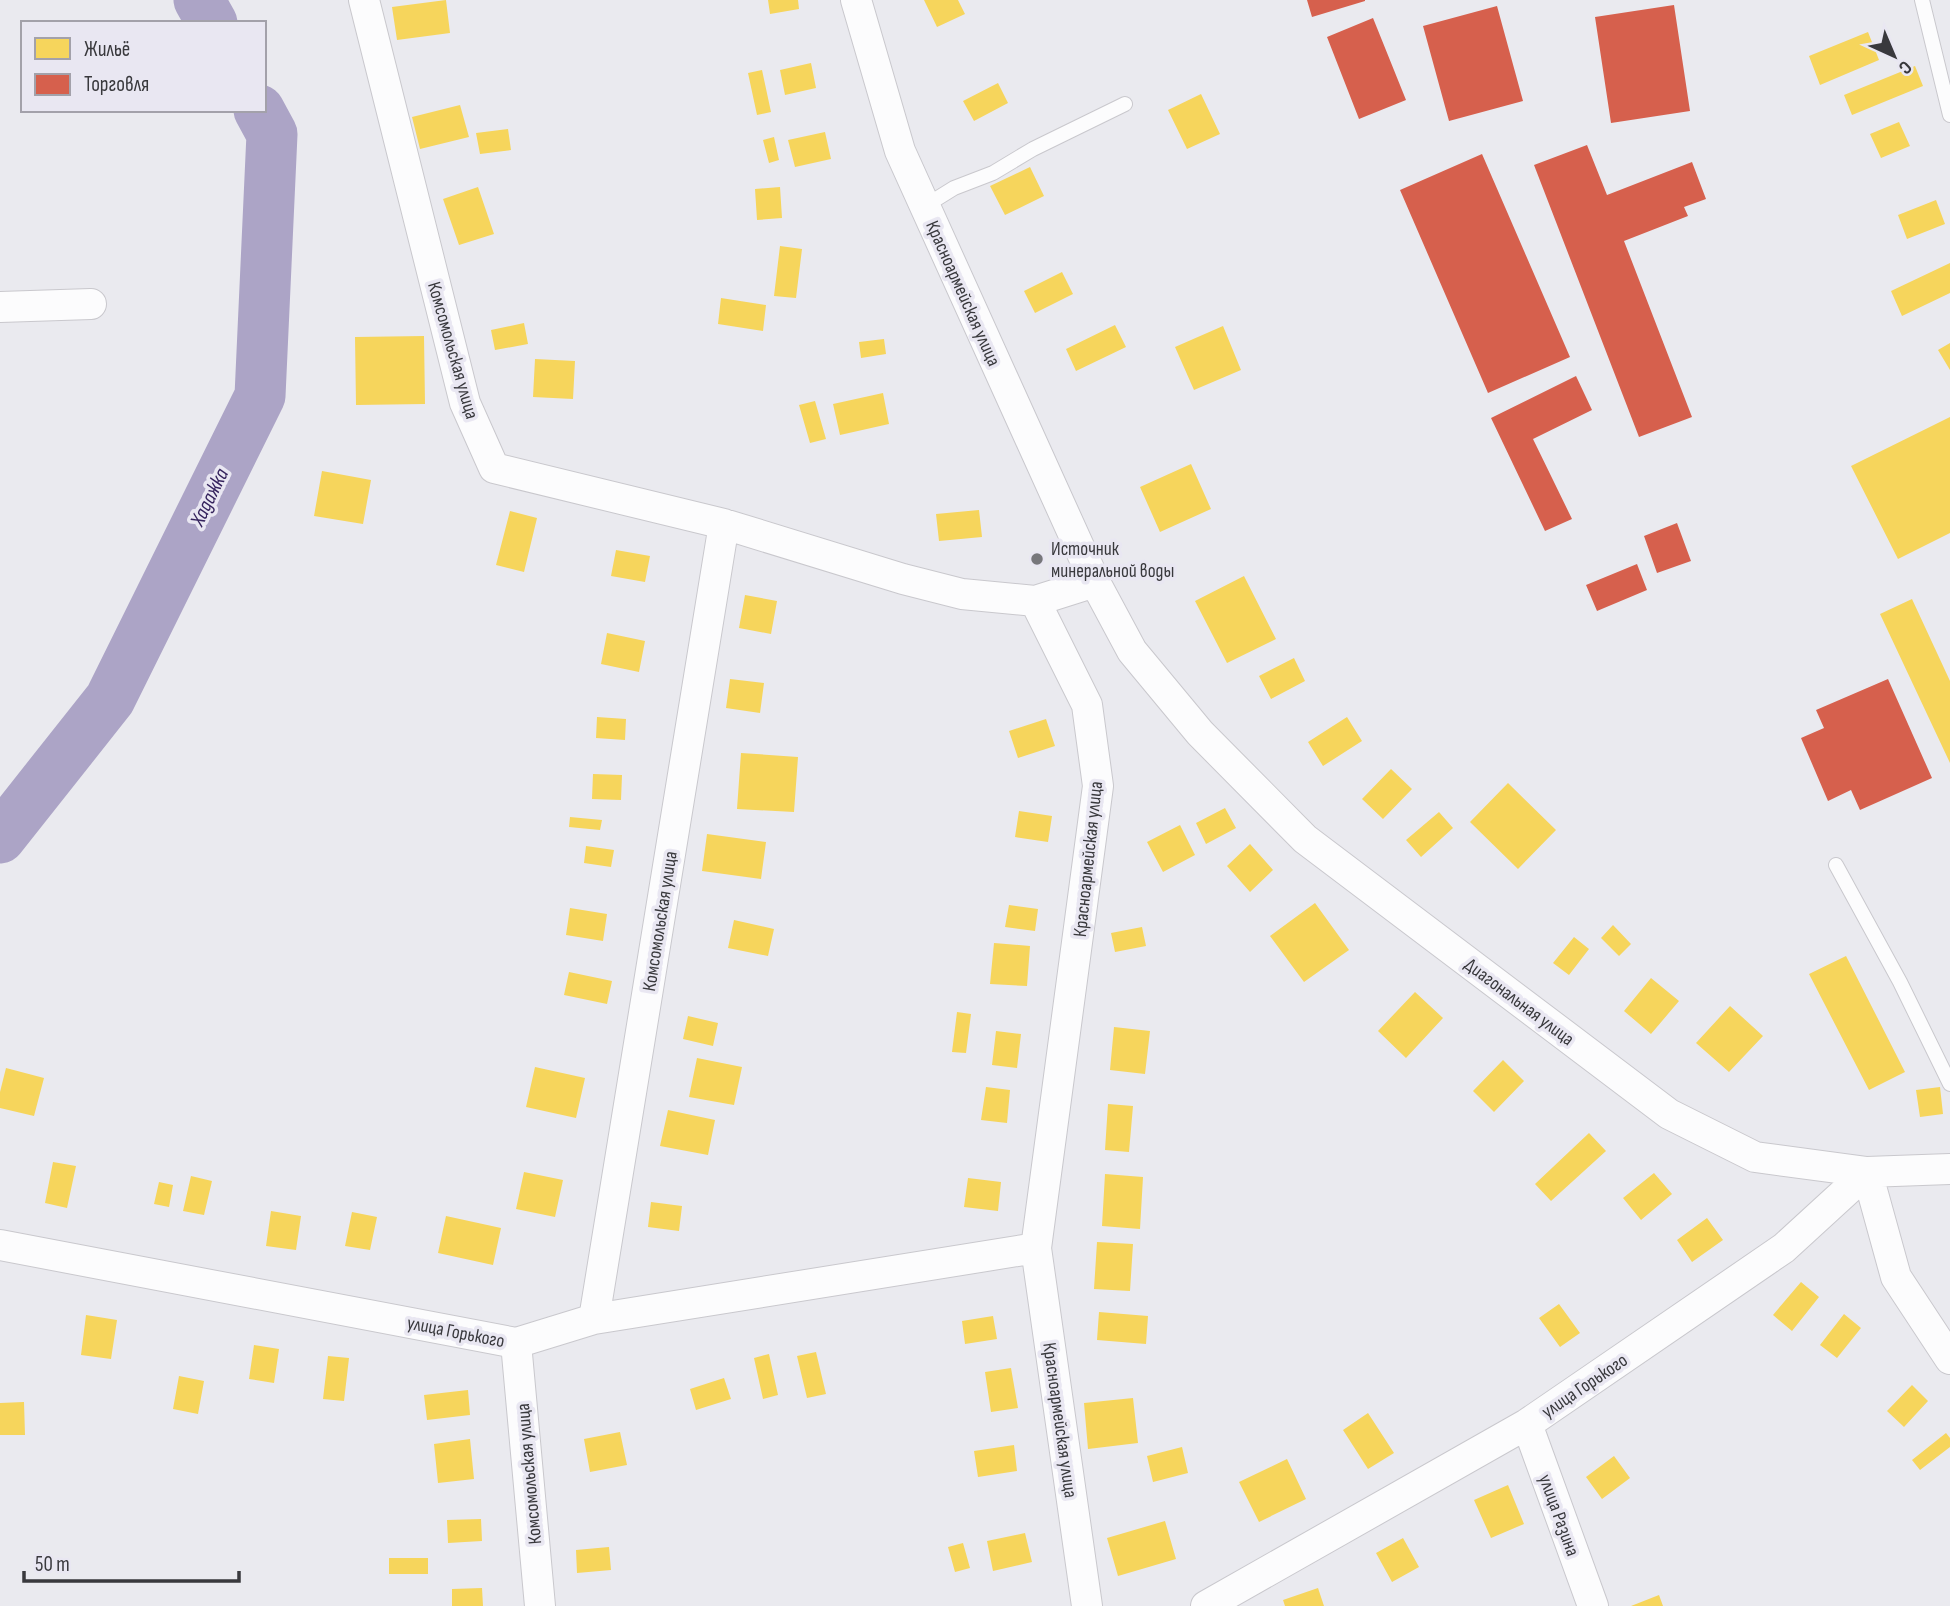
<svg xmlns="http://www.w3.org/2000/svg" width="1950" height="1606" font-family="'Sofia Sans Condensed',sans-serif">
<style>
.homes{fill:#f6d55c}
.shops{fill:#d6604d}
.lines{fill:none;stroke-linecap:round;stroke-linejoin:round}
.river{stroke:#aca4c6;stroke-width:51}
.lane-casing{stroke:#c9c8cd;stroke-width:16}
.street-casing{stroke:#c9c8cd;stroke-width:32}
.lane{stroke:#fcfcfd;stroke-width:14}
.street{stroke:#fcfcfd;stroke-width:30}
.poi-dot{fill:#77777b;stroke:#e9e7f2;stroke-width:2.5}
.labels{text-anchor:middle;stroke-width:7;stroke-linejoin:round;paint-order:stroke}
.street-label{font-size:19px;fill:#39393d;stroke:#e9e7f2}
.poi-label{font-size:19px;fill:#39393d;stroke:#e9e7f2;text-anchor:start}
.water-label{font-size:21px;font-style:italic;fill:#35235d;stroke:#e9e7f2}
</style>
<rect width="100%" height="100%" fill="#eaeaef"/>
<path class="homes" d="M446 0 450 33 397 40 392 7Z
M768 0H798L799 9 770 14Z
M924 0H958L965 14 937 27Z
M1868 32 1879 60 1820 85 1809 56Z
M811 63 816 88 785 95 780 70Z
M1915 66 1923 86 1852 115 1844 95Z
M762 70 771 112 757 115 748 73Z
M998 83 1008 103 974 121 963 101Z
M1201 94 1220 134 1187 149 1168 110Z
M460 105 469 137 420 149 412 117Z
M1899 122 1910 146 1881 158 1870 134Z
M508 129 511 150 480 154 476 133Z
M825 132 831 159 795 167 788 140Z
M774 137 779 160 769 163 763 140Z
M1030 167 1044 196 1005 215 990 186Z
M478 187 494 234 459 245 443 199Z
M780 187 782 218 757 220 755 189Z
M1936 200 1945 224 1907 239 1898 215Z
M780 246 802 249 796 298 774 296Z
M1950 263V293L1902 316 1891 291Z
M1062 272 1073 294 1035 313 1024 291Z
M721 298 766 305 763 331 718 324Z
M524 323 528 344 495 350 491 330Z
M1115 325 1126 347 1076 371 1066 349Z
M1223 326 1241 370 1194 390 1175 347Z
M424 336 425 404 356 405 355 337Z
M884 339 886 354 861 358 859 342Z
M1950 343V370L1938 350Z
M535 359 575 361 573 399 533 397Z
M883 393 889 424 840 435 833 404Z
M815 401 826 439 810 443 799 405Z
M1950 417V533L1898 559 1851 466Z
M1191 464 1211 509 1160 532 1140 487Z
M322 471 371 480 363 524 314 516Z
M979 510 982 537 939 541 936 514Z
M510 511 537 518 524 572 496 565Z
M616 550 650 556 645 582 611 576Z
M1244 576 1276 639 1227 663 1195 601Z
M745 595 777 601 771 634 739 628Z
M1912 599 1950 681V763L1880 614Z
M607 633 645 641 639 672 601 664Z
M1294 658 1305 681 1271 699 1259 676Z
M730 679 764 683 760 713 726 708Z
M597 717 626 719 625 740 596 738Z
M1347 717 1362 741 1323 766 1308 742Z
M1046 719 1055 746 1018 758 1009 731Z
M741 753 798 757 794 812 737 809Z
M1391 769 1412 789 1383 819 1362 799Z
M593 774 622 775 621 800 592 799Z
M1508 783 1556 830 1518 869 1470 822Z
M1225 808 1236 828 1206 844 1196 823Z
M1019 811 1052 816 1048 842 1015 837Z
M1439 812 1453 828 1421 857 1406 840Z
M570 817 602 820 600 830 569 827Z
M1180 825 1195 855 1163 872 1147 842Z
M707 834 766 842 761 879 702 871Z
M1250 844 1273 870 1250 892 1227 866Z
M586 846 614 850 611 867 584 863Z
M1315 903 1349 950 1304 982 1270 936Z
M1009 905 1038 909 1035 931 1005 927Z
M570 908 607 914 603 941 566 935Z
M734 920 774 929 768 956 728 948Z
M1613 925 1631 944 1619 956 1601 938Z
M1142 927 1146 946 1115 952 1111 933Z
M1574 937 1589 949 1569 975 1553 963Z
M994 943 1030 946 1027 986 990 984Z
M1846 956 1905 1072 1869 1090 1809 974Z
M569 972 612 981 607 1004 564 995Z
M1651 978 1679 1001 1651 1034 1624 1011Z
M1415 992 1443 1018 1406 1058 1378 1031Z
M1730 1006 1763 1036 1729 1072 1696 1043Z
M957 1012 971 1014 966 1053 952 1052Z
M688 1016 718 1023 713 1046 683 1039Z
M1114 1027 1150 1031 1145 1074 1110 1070Z
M996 1031 1021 1034 1017 1068 992 1065Z
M697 1058 742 1067 734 1105 689 1097Z
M1503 1060 1524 1081 1494 1112 1473 1091Z
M535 1067 585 1078 576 1118 526 1107Z
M6 1068 44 1078 34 1116 0 1108V1092Z
M986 1087 1010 1090 1007 1123 981 1120Z
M1940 1087 1943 1114 1920 1117 1916 1090Z
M1108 1104 1133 1106 1129 1152 1105 1150Z
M668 1110 715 1120 708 1155 660 1146Z
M1589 1133 1606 1151 1551 1201 1535 1184Z
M53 1162 76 1166 67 1208 45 1203Z
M524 1172 563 1180 555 1217 516 1209Z
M1654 1173 1672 1194 1641 1220 1623 1198Z
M1105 1174 1143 1177 1140 1229 1102 1226Z
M191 1176 212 1181 204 1215 183 1211Z
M968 1178 1001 1182 998 1211 964 1207Z
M159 1182 173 1185 169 1207 154 1204Z
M651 1202 682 1206 679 1231 648 1227Z
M271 1211 301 1216 296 1250 266 1246Z
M352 1212 377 1217 370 1250 345 1246Z
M446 1216 501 1228 493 1265 438 1253Z
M1707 1218 1723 1240 1692 1262 1677 1240Z
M1097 1242 1133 1244 1130 1291 1094 1289Z
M1801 1282 1819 1297 1792 1331 1773 1315Z
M1559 1304 1580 1333 1560 1347 1539 1318Z
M1099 1312 1148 1316 1146 1344 1097 1340Z
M1844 1314 1861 1328 1837 1358 1820 1345Z
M86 1315 117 1320 111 1359 81 1355Z
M993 1316 997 1339 965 1344 962 1321Z
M254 1345 279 1349 274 1383 249 1379Z
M816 1352 826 1394 807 1398 797 1356Z
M769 1354 778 1395 763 1399 754 1358Z
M328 1356 349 1358 344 1401 323 1399Z
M1011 1368 1018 1408 991 1412 985 1372Z
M179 1376 204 1381 198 1414 173 1409Z
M724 1378 731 1399 696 1410 690 1389Z
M1912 1385 1928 1401 1904 1427 1887 1411Z
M468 1390 470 1415 427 1420 424 1395Z
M1133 1398 1138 1443 1088 1449 1084 1403Z
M24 1402 25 1435H0V1403Z
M1368 1413 1394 1453 1368 1469 1343 1430Z
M620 1432 627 1465 590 1472 584 1439Z
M1946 1433 1950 1438V1447L1920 1470 1912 1460Z
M470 1439 474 1479 438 1483 434 1444Z
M1014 1445 1017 1471 978 1477 974 1451Z
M1182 1447 1188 1473 1153 1482 1147 1456Z
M1614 1456 1630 1478 1602 1499 1586 1477Z
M1287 1459 1306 1499 1259 1522 1239 1482Z
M1508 1485 1524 1524 1491 1538 1474 1500Z
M481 1519 482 1541 448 1543 447 1520Z
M1165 1521 1176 1559 1118 1576 1107 1538Z
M1025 1533 1032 1562 993 1571 987 1541Z
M1403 1538 1419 1567 1392 1582 1376 1553Z
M963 1543 970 1568 955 1572 948 1547Z
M609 1547 611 1570 577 1573 576 1550Z
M389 1558H428V1574H389Z
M482 1588 483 1606H452V1589Z
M1318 1588 1324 1606H1285L1283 1600Z
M1659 1595 1663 1606H1631Z"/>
<path class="shops" d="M1307 0H1365V1L1312 17Z
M1674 5 1690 111 1611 123 1595 17Z
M1497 6 1523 101 1449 121 1423 26Z
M1373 18 1406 100 1359 119 1327 37Z
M1587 145 1607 195 1692 162 1706 199 1684 207 1688 216 1624 241 1692 417 1639 437 1534 165Z
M1482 154 1570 357 1488 393 1400 190Z
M1576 376 1592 410 1533 439 1572 519 1545 531 1491 418Z
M1677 523 1691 561 1657 573 1644 536Z
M1637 564 1647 590 1597 611 1586 585Z
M1888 679 1932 778 1860 810 1851 790 1828 801 1801 738 1824 728 1816 710Z"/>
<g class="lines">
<path class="river" d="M199 0 212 23
M0 838 110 699 260 396 272 134 259 110"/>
<defs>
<path id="lane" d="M1922 0 1950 115
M925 206 954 188 993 173 1033 149 1125 104
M1836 865 1900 982 1950 1084"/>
<path id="street" d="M364 0 465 403 494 468 724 524 903 579 962 594 1035 601
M856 0 900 151 1095 582 1132 651 1200 733 1305 839 1669 1114 1755 1157 1867 1172 1950 1169
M0 307 91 304
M1867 1172 1896 1277 1950 1359
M0 1245 516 1343 594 1319 1036 1248
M594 1319 724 524
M516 1343 540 1606
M1527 1424 1593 1606
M1087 1606 1036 1248 1098 786 1087 705 1035 601 1095 582
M1206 1606 1527 1424 1784 1248 1867 1172"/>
</defs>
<use href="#lane" class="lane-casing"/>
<use href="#street" class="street-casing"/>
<use href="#lane" class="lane"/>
<use href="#street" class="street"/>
</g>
<circle class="poi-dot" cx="1037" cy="559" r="7"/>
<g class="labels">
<g class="street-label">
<text transform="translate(964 293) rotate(66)" y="7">Красноармейская улица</text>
<text transform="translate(454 350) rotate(74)" y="7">Комсомольская улица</text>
<text transform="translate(1087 859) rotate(-84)" y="7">Красноармейская улица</text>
<text transform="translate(659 921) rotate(-81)" y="7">Комсомольская улица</text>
<text transform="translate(1520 1001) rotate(37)" y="7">Диагональная улица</text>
<text transform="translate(456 1331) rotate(11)" y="7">улица Горького</text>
<text transform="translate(1584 1385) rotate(-34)" y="7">улица Горького</text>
<text transform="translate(1061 1420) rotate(82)" y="7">Красноармейская улица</text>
<text transform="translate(528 1474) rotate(-95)" y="7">Комсомольская улица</text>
<text transform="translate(1560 1515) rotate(70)" y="7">улица Разина</text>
</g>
<g class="poi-label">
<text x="1051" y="555">Источник<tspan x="1051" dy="22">минеральной воды</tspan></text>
</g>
<g class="water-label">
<text transform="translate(209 497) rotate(-64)" y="7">Хадажка</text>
</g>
</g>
<rect x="21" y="21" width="245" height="91" fill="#e9e7f2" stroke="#a3a1aa" stroke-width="2"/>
<rect x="35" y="38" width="35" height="21" fill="#f6d55c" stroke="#a3a1aa" stroke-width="2"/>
<text x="84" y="56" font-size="21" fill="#39393d">Жильё</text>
<rect x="35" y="74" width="35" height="21" fill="#d6604d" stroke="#a3a1aa" stroke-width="2"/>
<text x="84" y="91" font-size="21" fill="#39393d">Торговля</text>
<g transform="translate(1894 56) rotate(136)" stroke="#e9e7f2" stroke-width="5" paint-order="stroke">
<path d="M0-5L12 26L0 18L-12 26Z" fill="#39393d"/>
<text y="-10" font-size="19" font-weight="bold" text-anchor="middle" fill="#39393d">С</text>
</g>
<path d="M24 1571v10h215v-10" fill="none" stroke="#39393d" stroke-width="3.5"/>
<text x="35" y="1571" font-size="21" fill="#39393d" stroke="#e9e7f2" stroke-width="5" paint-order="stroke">50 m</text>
</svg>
